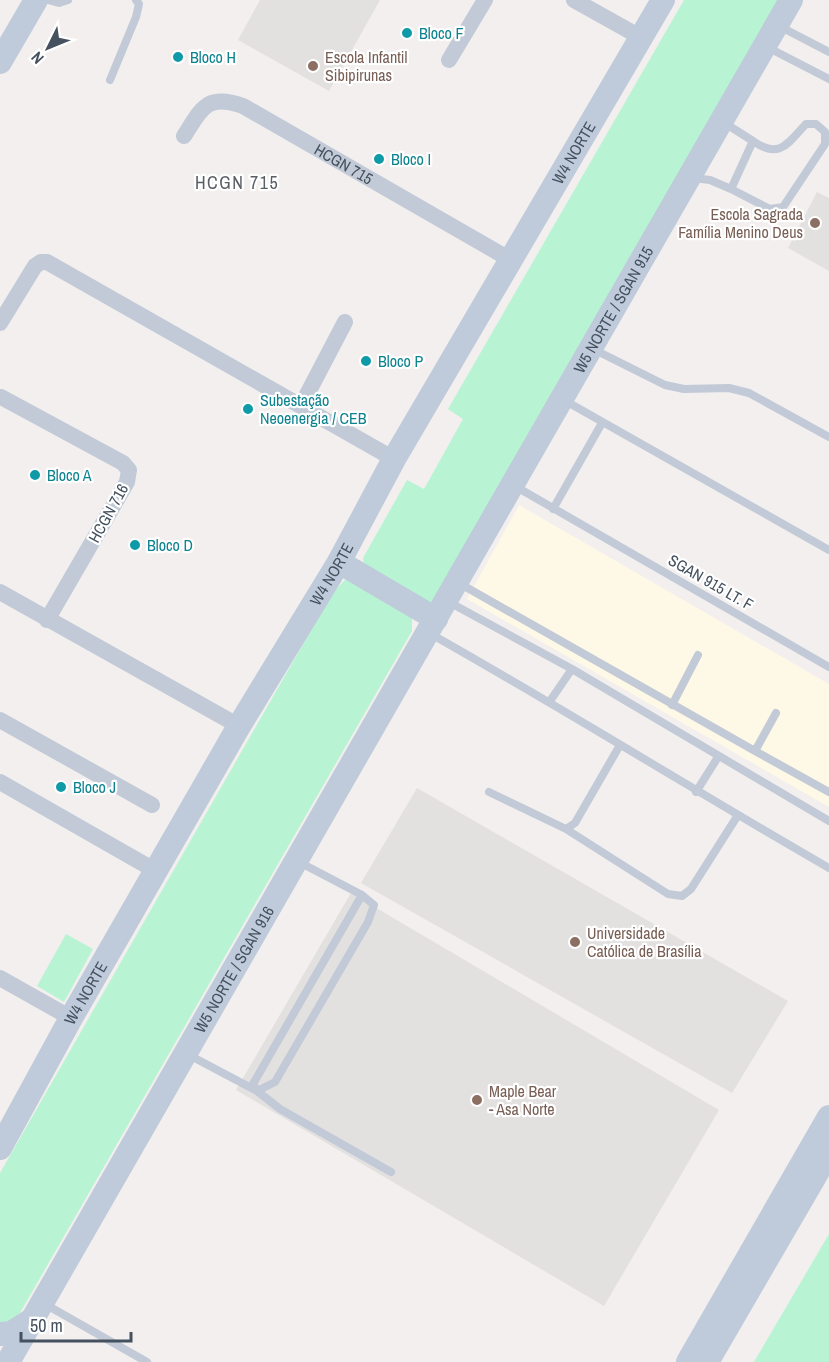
<svg xmlns="http://www.w3.org/2000/svg" width="829" height="1362" font-family="'Archivo Narrow',sans-serif">
<style>
.commercial{fill:#fef8e6}
.education{fill:#e3e0e0}
.green{fill:#b8f4d3}
.lines{fill:none;stroke-linecap:round;stroke-linejoin:round}
.lane{stroke:#c1cad6;stroke-width:8}
.street{stroke:#c1cad6;stroke-width:16}
.secondary{stroke:#bfcbda;stroke-width:24}
.culture-dot{fill:#0f9aa8;stroke:#fff;stroke-width:2}
.education-dot{fill:#8d6e63;stroke:#fff;stroke-width:2}
.labels{text-anchor:middle;stroke-width:4.5;stroke-linejoin:round;paint-order:stroke}
.culture-label{font-size:16px;fill:#0d838f;stroke:#fff;text-anchor:start}
.education-label{font-size:16px;fill:#785e54;stroke:#fff;text-anchor:start}
.street-label{font-size:16px;fill:#45515f;stroke:#fff}
.neighbourhood-label{font-size:18px;letter-spacing:1.5px;fill:#5a5e65;stroke:#fff}
</style>
<rect width="100%" height="100%" fill="#f2efee"/>
<path class="commercial" d="M519 505 829 684V807L467 599Z"/>
<path class="education" d="M260 0H380L329 91 238 40Z
M817 192 829 198V271L788 248Z
M417 788 788 1001 732 1093 361 883Z
M351 893 719 1110 604 1306 236 1090Z"/>
<path class="green" d="M684 0H783L433 602 423 604 364 566 363 558 407 480 424 489 463 419 448 409Z
M345 580H353L412 613V631L17 1318 0 1325V1173L333 592Z
M66 934 93 949 64 1002 37 986Z
M829 1234V1362H754Z"/>
<g class="lines">
<path class="lane" d="M48 0 59 3 68 0
M779 26 829 52
M767 47 829 79
M110 80 136 17 139 4 136 0
M693 178 710 180 731 189 753 141 723 122
M731 189 770 209 783 207 825 144V132L816 124H806C788 143 780 160 753 141
M593 349 665 385 684 389 729 388 749 393 829 437
M562 399 829 550
M513 485 829 667
M553 509 602 423
M457 582 755 751 776 713
M447 601 572 669 829 821
M429 633C564 709 695 791 829 868
M550 701 572 669
M672 705 698 655
M755 751 829 792
M489 792 566 829 575 823 620 745
M696 792 718 757
M566 829 668 894 682 896 691 889 738 815
M362 895 374 905 368 922 275 1082 257 1091 280 1109 391 1172
M187 1054 257 1091 253 1084 362 895 299 862
M43 1303 147 1362"/>
<g class="street">
<path d="M574 0 642 38"/>
<path d="M449 60 485 0"/>
<path id="s1" d="M184 136C202 108 207 93 243 106L511 260"/>
<path d="M0 323 35 266 41 262H47L394 459"/>
<path d="M1 397 123 463 129 470 127 482 47 620"/>
<path d="M301 406 345 322"/>
<path d="M0 592 239 726"/>
<path d="M0 720 152 805"/>
<path d="M0 782 156 871"/>
<path d="M0 978 71 1018"/>
</g>
<g class="secondary">
<path d="M0 62 36 0"/>
<path d="M339 562 436 619"/>
<path id="s2" d="M0 1148 71 1018 239 726 339 562 394 459 663 0"/>
<path d="M0 1334 11 1333 33 1319"/>
<path id="s3" d="M8 1362 791 0"/>
<path d="M688 1362 829 1117"/>
<path d="M707 1362 829 1152"/>
</g>
</g>
<g class="culture-dot">
<circle cx="407" cy="33" r="6"/>
<circle cx="178" cy="57" r="6"/>
<circle cx="379" cy="159" r="6"/>
<circle cx="366" cy="361" r="6"/>
<circle cx="248" cy="409" r="6"/>
<circle cx="35" cy="475" r="6"/>
<circle cx="135" cy="545" r="6"/>
<circle cx="61" cy="787" r="6"/>
</g>
<g class="education-dot">
<circle cx="313" cy="66" r="6"/>
<circle cx="815" cy="223" r="6"/>
<circle cx="575" cy="942" r="6"/>
<circle cx="477" cy="1100" r="6"/>
</g>
<g class="labels">
<g class="culture-label">
<text x="419" y="39">Bloco F</text>
<text x="190" y="63">Bloco H</text>
<text x="391" y="165">Bloco I</text>
<text x="378" y="367">Bloco P</text>
<text x="260" y="406">Subestação<tspan x="260" dy="18">Neoenergia / CEB</tspan></text>
<text x="47" y="481">Bloco A</text>
<text x="147" y="551">Bloco D</text>
<text x="73" y="793">Bloco J</text>
</g>
<g class="education-label">
<text x="325" y="63">Escola Infantil<tspan x="325" dy="18">Sibipirunas</tspan></text>
<text x="803" y="220" text-anchor="end">Escola Sagrada<tspan x="803" dy="18">Família Menino Deus</tspan></text>
<text x="587" y="939">Universidade<tspan x="587" dy="18">Católica de Brasília</tspan></text>
<text x="489" y="1097">Maple Bear<tspan x="489" dy="18">- Asa Norte</tspan></text>
</g>
<g class="street-label">
<text dy="6" stroke="none"><textPath href="#s2" startOffset="1149">W4 NORTE</textPath></text>
<text dy="6" stroke="none"><textPath href="#s1" startOffset="192">HCGN 715</textPath></text>
<text dy="6" stroke="none"><textPath href="#s3" startOffset="1214">W5 NORTE / SGAN 915</textPath></text>
<text transform="translate(108 513) rotate(-61)" y="6">HCGN 716</text>
<text dy="6" stroke="none"><textPath href="#s2" startOffset="663">W4 NORTE</textPath></text>
<text transform="translate(711 582) rotate(30)" y="6">SGAN 915 LT. F</text>
<text dy="6" stroke="none"><textPath href="#s3" startOffset="453">W5 NORTE / SGAN 916</textPath></text>
<text dy="6" stroke="none"><textPath href="#s2" startOffset="177">W4 NORTE</textPath></text>
</g>
<g class="neighbourhood-label">
<text x="237" y="189">HCGN 715</text>
</g>
</g>
<g transform="translate(48 48) rotate(227)" stroke="#ffffff" stroke-width="4.5" paint-order="stroke">
<path d="M0-4.5L10 22L0 15L-10 22Z" fill="#45515f"/>
<text y="-9" font-size="16" font-weight="bold" text-anchor="middle" fill="#45515f">N</text>
</g>
<path d="M21 1332v9h110v-9" fill="none" stroke="#45515f" stroke-width="3"/>
<text x="30" y="1332" font-size="18" fill="#45515f" stroke="#ffffff" stroke-width="4.5" paint-order="stroke">50 m</text>
</svg>
